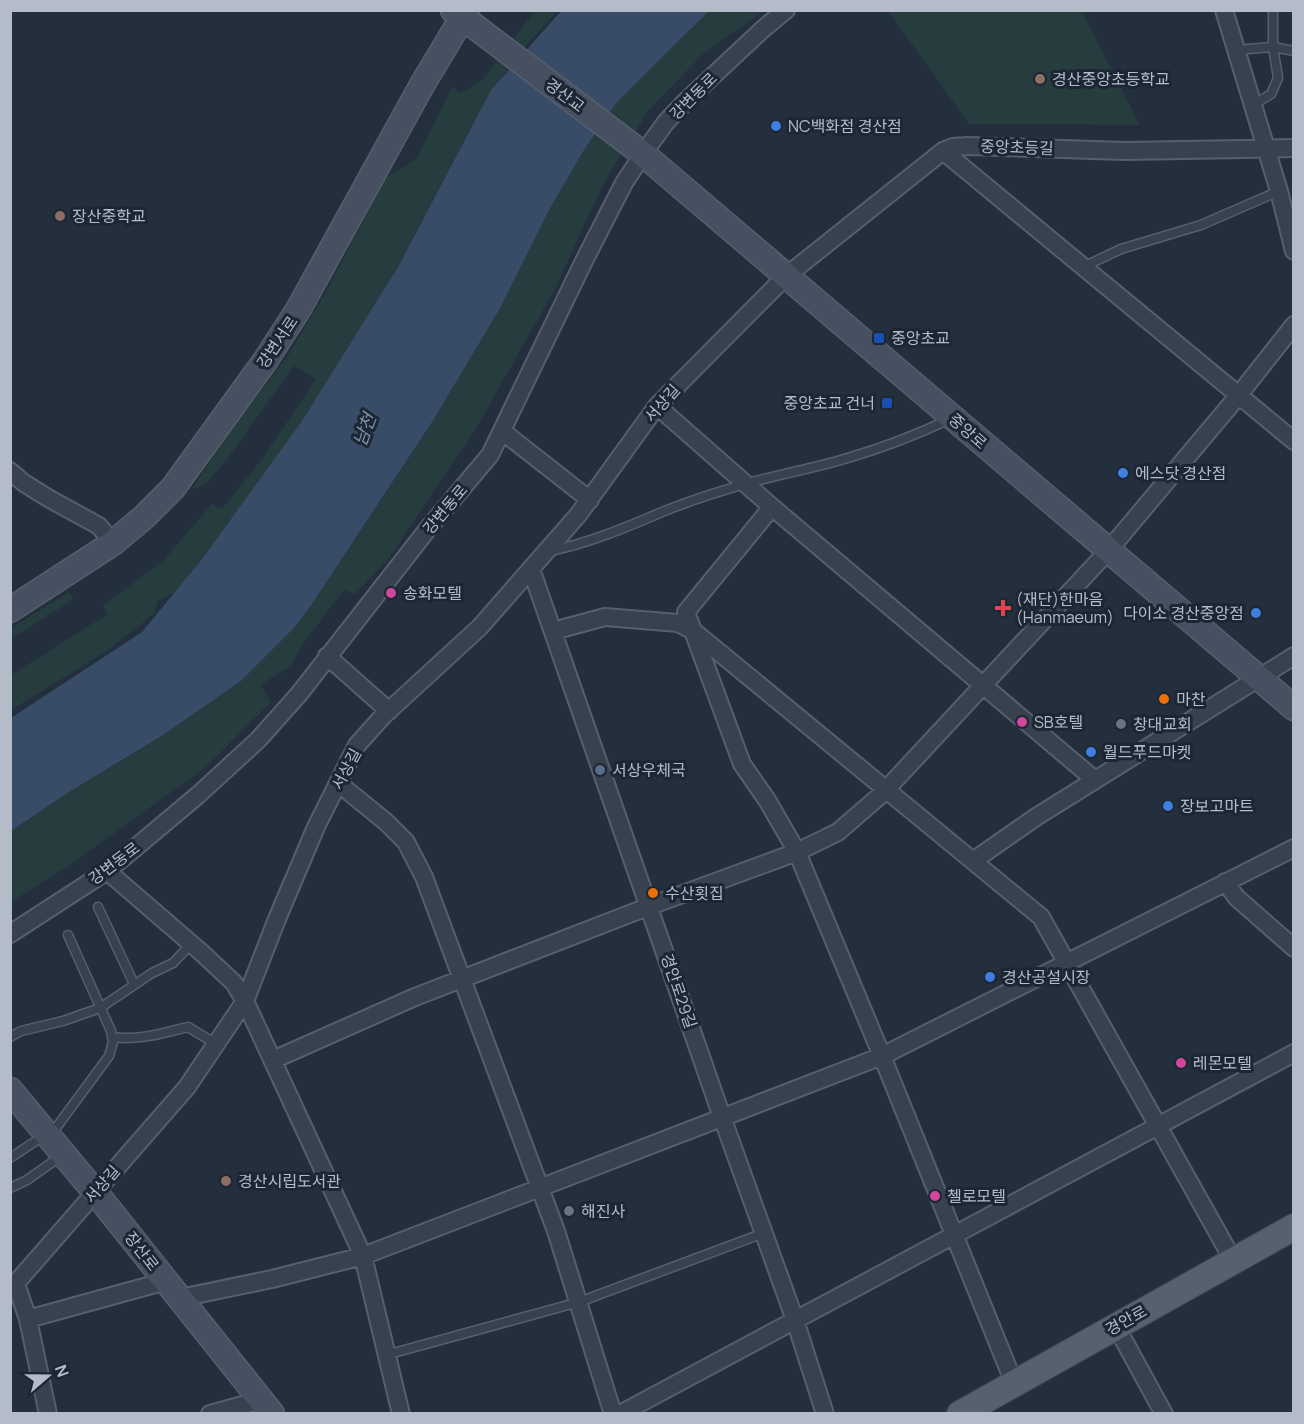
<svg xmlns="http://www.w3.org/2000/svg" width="1304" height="1424" font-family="Manrope,'Noto Sans KR',sans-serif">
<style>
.green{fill:#263c3f}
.water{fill:#394c67}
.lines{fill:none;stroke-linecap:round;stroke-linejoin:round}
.lane-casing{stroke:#565f6c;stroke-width:11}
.street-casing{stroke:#565f6c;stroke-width:20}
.secondary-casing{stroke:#565f6c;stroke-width:27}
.primary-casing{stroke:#414a57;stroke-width:28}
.lane{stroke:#38414e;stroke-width:8}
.street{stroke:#38414e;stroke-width:16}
.secondary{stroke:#465061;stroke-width:24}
.primary{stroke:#56606e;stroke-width:26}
.education-dot{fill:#8d6e63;stroke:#1d2633;stroke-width:2}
.shop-dot{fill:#3f7fe0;stroke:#1d2633;stroke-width:2}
.transit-dot{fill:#1a4fb4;stroke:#1d2633;stroke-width:2}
.hotel-dot{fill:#d1479c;stroke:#1d2633;stroke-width:2}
.health-dot{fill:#e0444e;stroke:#1d2633;stroke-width:2}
.food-dot{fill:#e8710a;stroke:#1d2633;stroke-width:2}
.worship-dot{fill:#6b7280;stroke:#1d2633;stroke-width:2}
.service-dot{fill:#5c6f8a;stroke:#1d2633;stroke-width:2}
.labels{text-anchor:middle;stroke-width:6;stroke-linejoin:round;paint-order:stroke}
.poi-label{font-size:16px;fill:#b4bcc9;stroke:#1d2633;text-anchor:start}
.street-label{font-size:16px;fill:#b4bcc9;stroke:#1d2633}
.water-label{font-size:18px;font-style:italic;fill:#7c92b1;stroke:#1d2633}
</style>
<rect width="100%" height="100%" fill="#242f3e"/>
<path class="green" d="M535 11H558L529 42 491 90 388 285 335 373 275 460 188 577 175 592 158 601 154 614 105 652 11 710V675L108 614 103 606 163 561 212 504 222 509 262 459 316 379 294 366 228 458 205 485 191 490 229 433 287 357 327 290 386 177 416 159 452 87 461 93 483 79Z
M709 11H764L704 53 648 111 603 185 555 289 474 432 387 561 355 594 344 590 305 641 290 666 261 685 271 702 205 768 64 869 11 902V831L69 792 163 735 241 681 294 628 310 607 434 419 499 310 549 210 584 150 617 102Z
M888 11H1082L1140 125 969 124Z
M69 592 74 599 11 639V628Z"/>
<path class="water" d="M561 11H709L617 102 584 150 549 210 499 310 434 419 310 607 294 628 241 681 163 735 69 792 11 831V718L142 632 202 559 302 421 398 267 491 90Z"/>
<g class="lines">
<defs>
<path id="lane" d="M1236 50 1273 47 1294 51
M1253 105 1271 94 1278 78 1273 47V10
M1083 267 1121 249 1201 225 1279 191
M550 551C589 543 625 528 662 512 689 501 717 492 745 484 780 474 816 468 851 457 885 447 918 434 950 419
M98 907 134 984
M10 1037 21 1031 63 1021 100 1008 152 973 173 963 192 943
M112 1037C138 1041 163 1033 188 1027L216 1044
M50 1136 109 1056 113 1042 111 1031 68 935
M10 1158 45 1135
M10 1188 27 1180 61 1156
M386 1355 579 1302 764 1233"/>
<path id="street" d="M1224 10 1279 191 1294 251
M943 151 1294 441
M657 406 772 507 1095 780
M502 431 590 500
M10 471 24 483 48 498 99 526 113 543
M772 507 686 612 742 764 767 800 797 852 882 1056 1014 1383
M531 569 722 1117 795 1320 825 1414
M553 631 605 617 678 623 692 630 1041 917 1233 1260
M327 656 389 711
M338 783 386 822 406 842 424 877 556 1231 613 1414
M973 861 1036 817 1294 656
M107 871 202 953 234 983 245 1001 363 1256 401 1414
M1225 882 1237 898 1294 948
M10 934 107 871 129 853 198 795 258 740 299 694 427 530 490 455 585 259 624 183 643 154 666 122 686 101 763 29 786 10
M273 1060 415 997 650 906 797 852 838 832 883 793 1108 551 1238 396 1294 325
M16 1284 28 1319 48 1414
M10 1290 187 1087 245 1001 277 919 316 827 357 745 383 716 480 627 578 515 657 406 785 277 943 151 953 147 968 146 1125 151 1294 148
M180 1298 272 1279 363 1256 882 1056 1294 848
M28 1319 166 1281
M1116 1326 1164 1414
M210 1414 261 1400
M620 1414 1294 1053"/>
<path id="secondary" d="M453 10 643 154 1294 708
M10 610 113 543 144 517 173 488 265 361 298 310 422 85 467 10
M10 1090 95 1192 272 1414"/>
<path id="primary" d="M960 1414 1294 1227"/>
</defs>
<use href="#lane" class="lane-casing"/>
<use href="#street" class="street-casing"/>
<use href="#secondary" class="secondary-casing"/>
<use href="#primary" class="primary-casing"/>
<use href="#lane" class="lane"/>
<use href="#street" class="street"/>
<use href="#secondary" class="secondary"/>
<use href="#primary" class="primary"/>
</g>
<g class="education-dot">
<circle cx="1040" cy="79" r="6"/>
<circle cx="60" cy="216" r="6"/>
<circle cx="226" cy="1181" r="6"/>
</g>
<g class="shop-dot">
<circle cx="776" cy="126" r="6"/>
<circle cx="1123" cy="473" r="6"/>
<circle cx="1256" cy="613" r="6"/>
<circle cx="1091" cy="752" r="6"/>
<circle cx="1168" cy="806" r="6"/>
<circle cx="990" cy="977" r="6"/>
</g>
<g class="transit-dot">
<rect x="873" y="332" width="12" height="12" rx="3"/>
<rect x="881" y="397" width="12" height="12" rx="3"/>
</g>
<g class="hotel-dot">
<circle cx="391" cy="593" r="6"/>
<circle cx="1022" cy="722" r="6"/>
<circle cx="1181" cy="1063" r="6"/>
<circle cx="935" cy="1196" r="6"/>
</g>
<path class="health-dot" d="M1000 599h6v6h6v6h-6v6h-6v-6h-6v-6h6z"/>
<g class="food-dot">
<circle cx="1164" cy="699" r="6"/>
<circle cx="653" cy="893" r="6"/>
</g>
<g class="worship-dot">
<circle cx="1121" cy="724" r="6"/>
<circle cx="569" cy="1211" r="6"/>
</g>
<circle class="service-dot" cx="600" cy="770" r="6"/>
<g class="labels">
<g class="poi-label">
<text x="1052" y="85">경산중앙초등학교</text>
<text x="788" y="132">NC백화점 경산점</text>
<text x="72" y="222">장산중학교</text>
<text x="891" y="344">중앙초교</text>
<text x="875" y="409" text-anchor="end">중앙초교 건너</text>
<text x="1135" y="479">에스닷 경산점</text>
<text x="403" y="599">송화모텔</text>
<text x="1016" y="605">(재단)한마음<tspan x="1016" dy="18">(Hanmaeum)</tspan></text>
<text x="1244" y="619" text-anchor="end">다이소 경산중앙점</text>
<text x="1176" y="705">마찬</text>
<text x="1034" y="728">SB호텔</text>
<text x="1133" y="730">창대교회</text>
<text x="1103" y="758">월드푸드마켓</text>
<text x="612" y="776">서상우체국</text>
<text x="1180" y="812">장보고마트</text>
<text x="665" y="899">수산횟집</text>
<text x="1002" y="983">경산공설시장</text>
<text x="1193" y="1069">레몬모텔</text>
<text x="238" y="1187">경산시립도서관</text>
<text x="947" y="1202">첼로모텔</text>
<text x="581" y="1217">해진사</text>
</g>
<g class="street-label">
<text transform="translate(565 95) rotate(37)" y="6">경산교</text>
<text transform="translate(693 96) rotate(-45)" y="6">강변동로</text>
<text transform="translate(1017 147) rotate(2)" y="6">중앙초등길</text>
<text transform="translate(277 342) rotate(-56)" y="6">강변서로</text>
<text transform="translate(662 403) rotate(-49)" y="6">서상길</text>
<text transform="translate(968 431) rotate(41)" y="6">중앙로</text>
<text transform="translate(445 509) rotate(-50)" y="6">강변동로</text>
<text transform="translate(346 769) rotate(-62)" y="6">서상길</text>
<text transform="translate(114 863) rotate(-37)" y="6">강변동로</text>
<text transform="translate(679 991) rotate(71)" y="6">경안로29길</text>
<text transform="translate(102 1184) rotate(-49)" y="6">서상길</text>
<text transform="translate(142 1251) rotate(52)" y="6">장산로</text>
<text transform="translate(1126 1320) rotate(-29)" y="6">경안로</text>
</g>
<g class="water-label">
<text transform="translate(365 430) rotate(-69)" y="6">남천</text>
</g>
</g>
<rect width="1304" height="1424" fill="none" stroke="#b4bcc9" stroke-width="24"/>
<g transform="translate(48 1376) rotate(70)" stroke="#1d2633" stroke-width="4.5" paint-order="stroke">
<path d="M0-4.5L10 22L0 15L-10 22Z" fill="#b4bcc9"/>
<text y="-9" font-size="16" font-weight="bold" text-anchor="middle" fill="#b4bcc9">N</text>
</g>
</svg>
